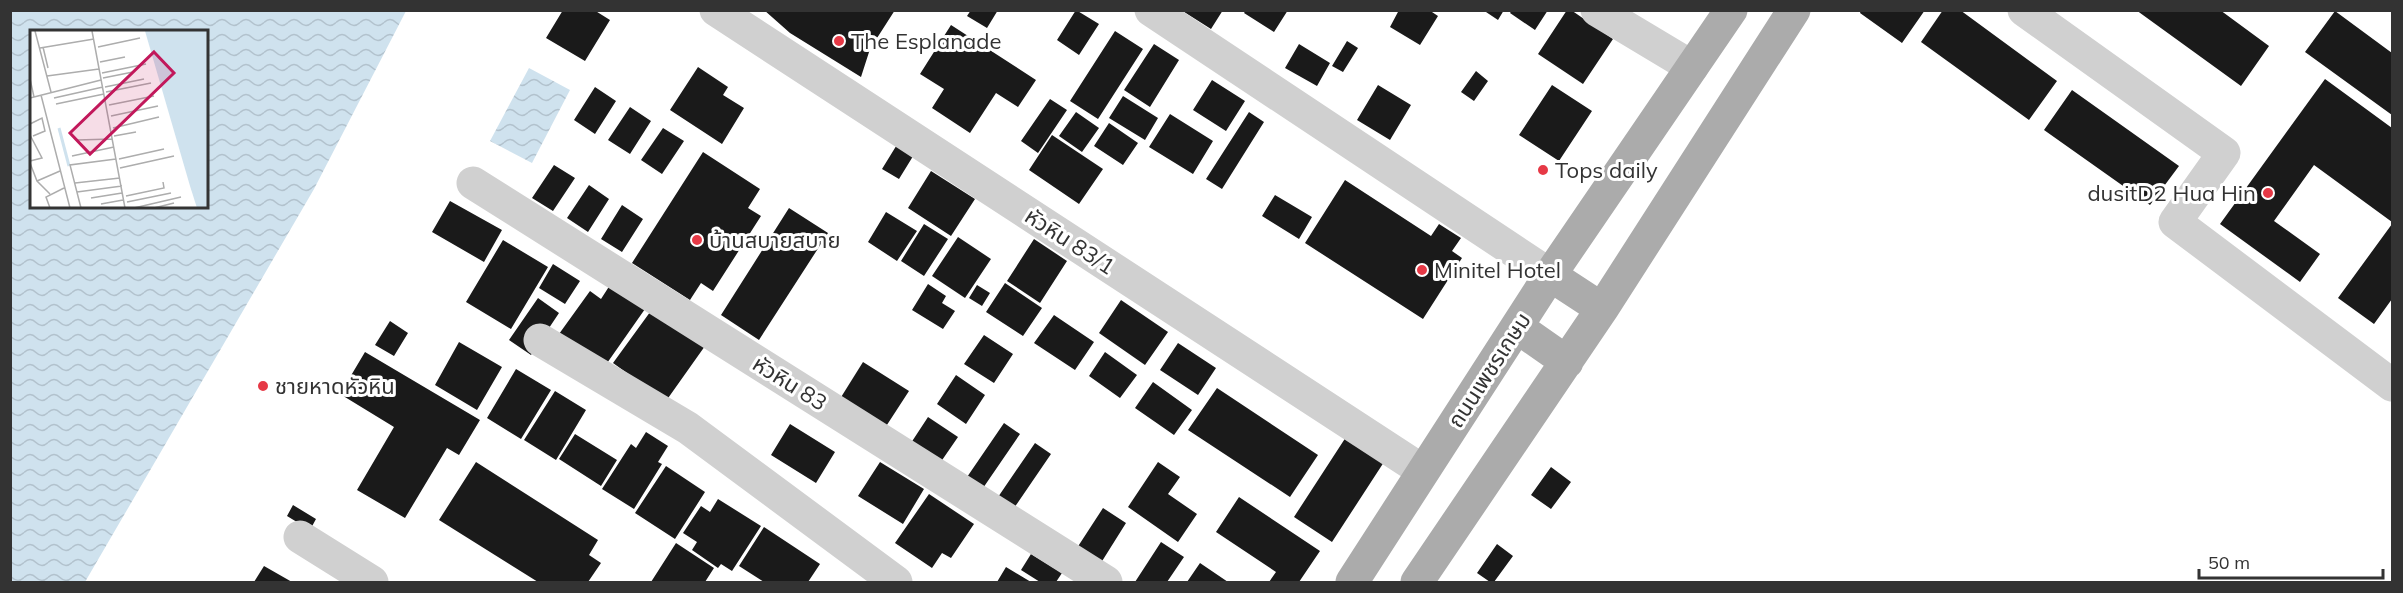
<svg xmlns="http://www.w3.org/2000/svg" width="2403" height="593" font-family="Mulish,'Noto Sans Thai',sans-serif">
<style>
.water{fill:url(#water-waves);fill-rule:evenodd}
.building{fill:#1a1a1a}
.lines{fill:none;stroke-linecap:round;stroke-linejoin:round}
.minor{stroke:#d0d0d0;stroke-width:33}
.major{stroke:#ababab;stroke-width:33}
.poi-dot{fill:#e63946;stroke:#fff;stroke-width:2}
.labels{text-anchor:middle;stroke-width:6;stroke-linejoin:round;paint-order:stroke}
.poi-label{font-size:22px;fill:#333;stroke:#fff;text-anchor:start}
.street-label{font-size:22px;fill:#333;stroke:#fff}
.inset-river{fill:none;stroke:#cfe2ee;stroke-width:3}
.inset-road{fill:none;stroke:#adadad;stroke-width:1.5}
.view{fill:#c2185b;fill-opacity:0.15;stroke:#c2185b;stroke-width:3}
.inset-edge{fill:none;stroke:#333;stroke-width:3}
</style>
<defs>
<pattern id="water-waves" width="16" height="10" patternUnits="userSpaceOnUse" patternTransform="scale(1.5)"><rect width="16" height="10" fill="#cfe2ee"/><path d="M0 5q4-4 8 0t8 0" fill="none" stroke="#b2c2cd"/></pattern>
</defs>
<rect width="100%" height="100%" fill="#fff"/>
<path class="water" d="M10 11H406L314 189 85 582H11ZM32 32H207V207H32Z
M529 68 570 90 532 163 490 141Z"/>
<path class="building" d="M563 10H594L610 20 585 61 546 38Z
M764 10H895L870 49 861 77 790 33Z
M971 10H998L987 28 967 16Z
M1076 10 1099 24 1079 55 1057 40Z
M1181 10H1223L1211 29Z
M1246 10H1288L1274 32 1244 13Z
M1399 10H1429L1438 16 1420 45 1390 27Z
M1483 10H1504L1498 20Z
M1512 10H1548L1535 30 1510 13Z
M1567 10H1571L1613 39 1583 84 1538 54Z
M1861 10H1925L1902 43 1860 13Z
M1943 10H1960L2057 81 2029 120 1921 42Z
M2136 10H2220L2269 46 2241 86Z
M2335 11 2392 53V115L2305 52Z
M951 25 1036 80 1018 107 996 93 970 133 932 108 944 89 920 74Z
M1115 31 1143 49 1098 119 1070 101Z
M1347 41 1358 48 1343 72 1332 66Z
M1154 44 1179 60 1150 107 1124 90Z
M1299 44 1330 63 1317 86 1285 68Z
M698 67 728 87 723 95 744 108 722 144 670 110Z
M1476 71 1488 81 1474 101 1461 92Z
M2325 79 2392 128V222L2314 165 2274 221 2320 254 2300 282 2220 224Z
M1212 80 1245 101 1226 131 1193 110Z
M1378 85 1411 105 1390 140 1357 120Z
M1552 85 1592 111 1559 161 1519 135Z
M595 87 616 101 595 134 574 120Z
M2072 90 2179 166 2150 205 2044 130Z
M1123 96 1158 118 1145 140 1109 118Z
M1050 99 1067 110 1038 153 1021 141Z
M630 107 651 121 630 154 608 140Z
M1076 112 1099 128 1082 152 1059 136Z
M1249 112 1264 122 1222 189 1206 179Z
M1170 114 1213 141 1193 174 1149 147Z
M1109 123 1138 143 1123 165 1094 146Z
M663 128 684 141 662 174 641 160Z
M1052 135 1103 169 1079 204 1029 170Z
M898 143 915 153 899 179 882 169Z
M703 152 760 189 748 208 761 216 713 291 701 283 690 300 632 263Z
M554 165 575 178 553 211 532 198Z
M931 171 975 199 951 236 908 208Z
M1345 180 1431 236 1439 224 1461 238 1452 251 1462 258 1423 319 1305 243Z
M589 185 609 199 588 232 567 218Z
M1275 195 1312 217 1299 239 1262 216Z
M450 201 502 230 484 262 432 232Z
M622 205 643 219 622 252 601 239Z
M789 208 828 233 759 340 721 315Z
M886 212 917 231 897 261 868 242Z
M924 224 948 239 924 276 901 261Z
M2392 224V299L2374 324 2338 298Z
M958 237 991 259 965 298 932 276Z
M1034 239 1067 261 1040 303 1007 281Z
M503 240 548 267 511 329 466 302Z
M553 264 580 281 565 304 539 288Z
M1005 283 1042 308 1023 336 986 312Z
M928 284 946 296 942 303 955 311 943 329 912 310Z
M610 285 645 309 605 366 559 334 590 291 601 299Z
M977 285 990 293 982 306 969 298Z
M538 298 559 313 531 355 509 340Z
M1121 300 1168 332 1145 365 1099 333Z
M653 308 705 346 666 401 613 363Z
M1054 315 1094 342 1075 370 1034 343Z
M390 321 408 333 394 356 375 345Z
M984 335 1013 354 994 383 964 364Z
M459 342 502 367 477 410 435 385Z
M1178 343 1216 368 1198 395 1160 370Z
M365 352 480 420 459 455 447 448 405 518 357 490 394 427 340 394Z
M1105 352 1137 375 1120 398 1089 376Z
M863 362 909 391 883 431 838 402Z
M516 369 551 390 521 439 487 418Z
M956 375 985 395 966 424 937 404Z
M1153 382 1192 410 1174 435 1135 408Z
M1217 388 1318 455 1290 497 1188 430Z
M555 391 586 410 556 460 524 440Z
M928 417 958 437 938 466 909 446Z
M1004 423 1020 434 981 491 965 480Z
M790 424 835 452 816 483 771 455Z
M646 432 668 446 658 462 662 464 634 509 602 489 631 444 636 448Z
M575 434 617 460 601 486 559 459Z
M1346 437 1384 462 1332 542 1294 517Z
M1035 443 1051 454 1012 511 996 500Z
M476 462 598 540 589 555 601 563 588 582H538L439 520Z
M880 462 924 489 903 524 858 496Z
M1158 462 1180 477 1168 494 1197 514 1178 542 1128 507Z
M666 466 705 492 675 539 635 513Z
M1551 467 1571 482 1551 509 1531 495Z
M929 494 974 524 951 558 942 553 932 568 895 543Z
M1239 497 1320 551 1299 582H1269L1276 572 1216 532Z
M718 499 761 526 732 571 721 564 718 568 692 550 697 542 683 533 701 506 710 512Z
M293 505 316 519 310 530 287 516Z
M1103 508 1126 523 1099 566 1075 551Z
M764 527 820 564 808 582H764L739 566Z
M1161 542 1184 557 1167 582H1135Z
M676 543 714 568 705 582H651Z
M1497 544 1513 556 1494 582H1490L1477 573Z
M1031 554 1062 573 1056 582H1040L1021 570Z
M1200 563 1228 582H1187Z
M264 566 292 582H254Z
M1006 567 1031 582H997Z"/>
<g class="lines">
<path class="minor" d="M716 10 1423 471
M1151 10 1550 275
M1597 10 1692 67
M2024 10 2224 153 2175 222 2392 385
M473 183 1106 582
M540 340 688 428 896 582
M300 537 372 582"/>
<path class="major" d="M1550 275 1602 309
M1517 327 1567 362
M1352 582 1550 275 1731 10
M1417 582 1602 309 1794 10"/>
</g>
<g class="poi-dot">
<circle cx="839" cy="41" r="6"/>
<circle cx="1543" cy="170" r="6"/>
<circle cx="2268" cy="193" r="6"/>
<circle cx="697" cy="240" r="6"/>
<circle cx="1422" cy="270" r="6"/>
<circle cx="263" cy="386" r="6"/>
</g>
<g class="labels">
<g class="poi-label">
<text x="851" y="49">The Esplanade</text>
<text x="1555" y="178">Tops daily</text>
<text x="2256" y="201" text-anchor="end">dusitD2 Hua Hin</text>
<text x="709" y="248">บ้านสบายสบาย</text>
<text x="1434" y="278">Minitel Hotel</text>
<text x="275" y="394">ชายหาดหัวหิน</text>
</g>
<g class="street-label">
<text transform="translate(1070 241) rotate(33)" y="8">หัวหิน 83/1</text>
<text transform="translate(1489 370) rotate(-57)" y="8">ถนนเพชรเกษม</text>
<text transform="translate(790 383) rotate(32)" y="8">หัวหิน 83</text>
</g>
</g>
<g transform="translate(30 30)">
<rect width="178" height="178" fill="#fff"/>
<path d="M115 1H178V178H167L160 156Z" fill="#cfe2ee"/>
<path class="inset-river" d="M29 98 39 136"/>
<path class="inset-road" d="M5 1 21 62M62 1 95 178M13 17 18 38M68 17 110 8M10 18 64 9M70 32 95 27M72 43 116 34M17 46 69 39M73 48 103 42M0 49 4 67M75 57 114 49M76 62 121 53M11 65 40 178M0 68 71 50M24 68 73 57M26 74 74 64M79 75 124 66M81 86 128 76M0 94 12 88 15 101 3 106M83 98 129 87M0 105 12 128 0 131M84 106 106 102M47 110 82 109M42 126 84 117M89 129 134 119M0 133 7 151 20 164M90 138 144 126M7 151 30 141M45 153 90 148M47 162 92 156M96 166 134 158 133 152M61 168 92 163M97 172 141 163M71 174 93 170M20 178 16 167 34 158M51 178 40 135 86 129M104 178 151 167M124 178 144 173"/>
<path class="view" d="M124 22 144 43 60 124 40 103Z"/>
<rect width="178" height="178" class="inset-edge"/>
</g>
<rect width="2403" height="593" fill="none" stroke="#333333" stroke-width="24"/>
<path d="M2199 569v9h184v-9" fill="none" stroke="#333333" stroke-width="3"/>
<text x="2208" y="569" font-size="18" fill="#333333" stroke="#ffffff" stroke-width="4.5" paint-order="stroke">50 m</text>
</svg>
